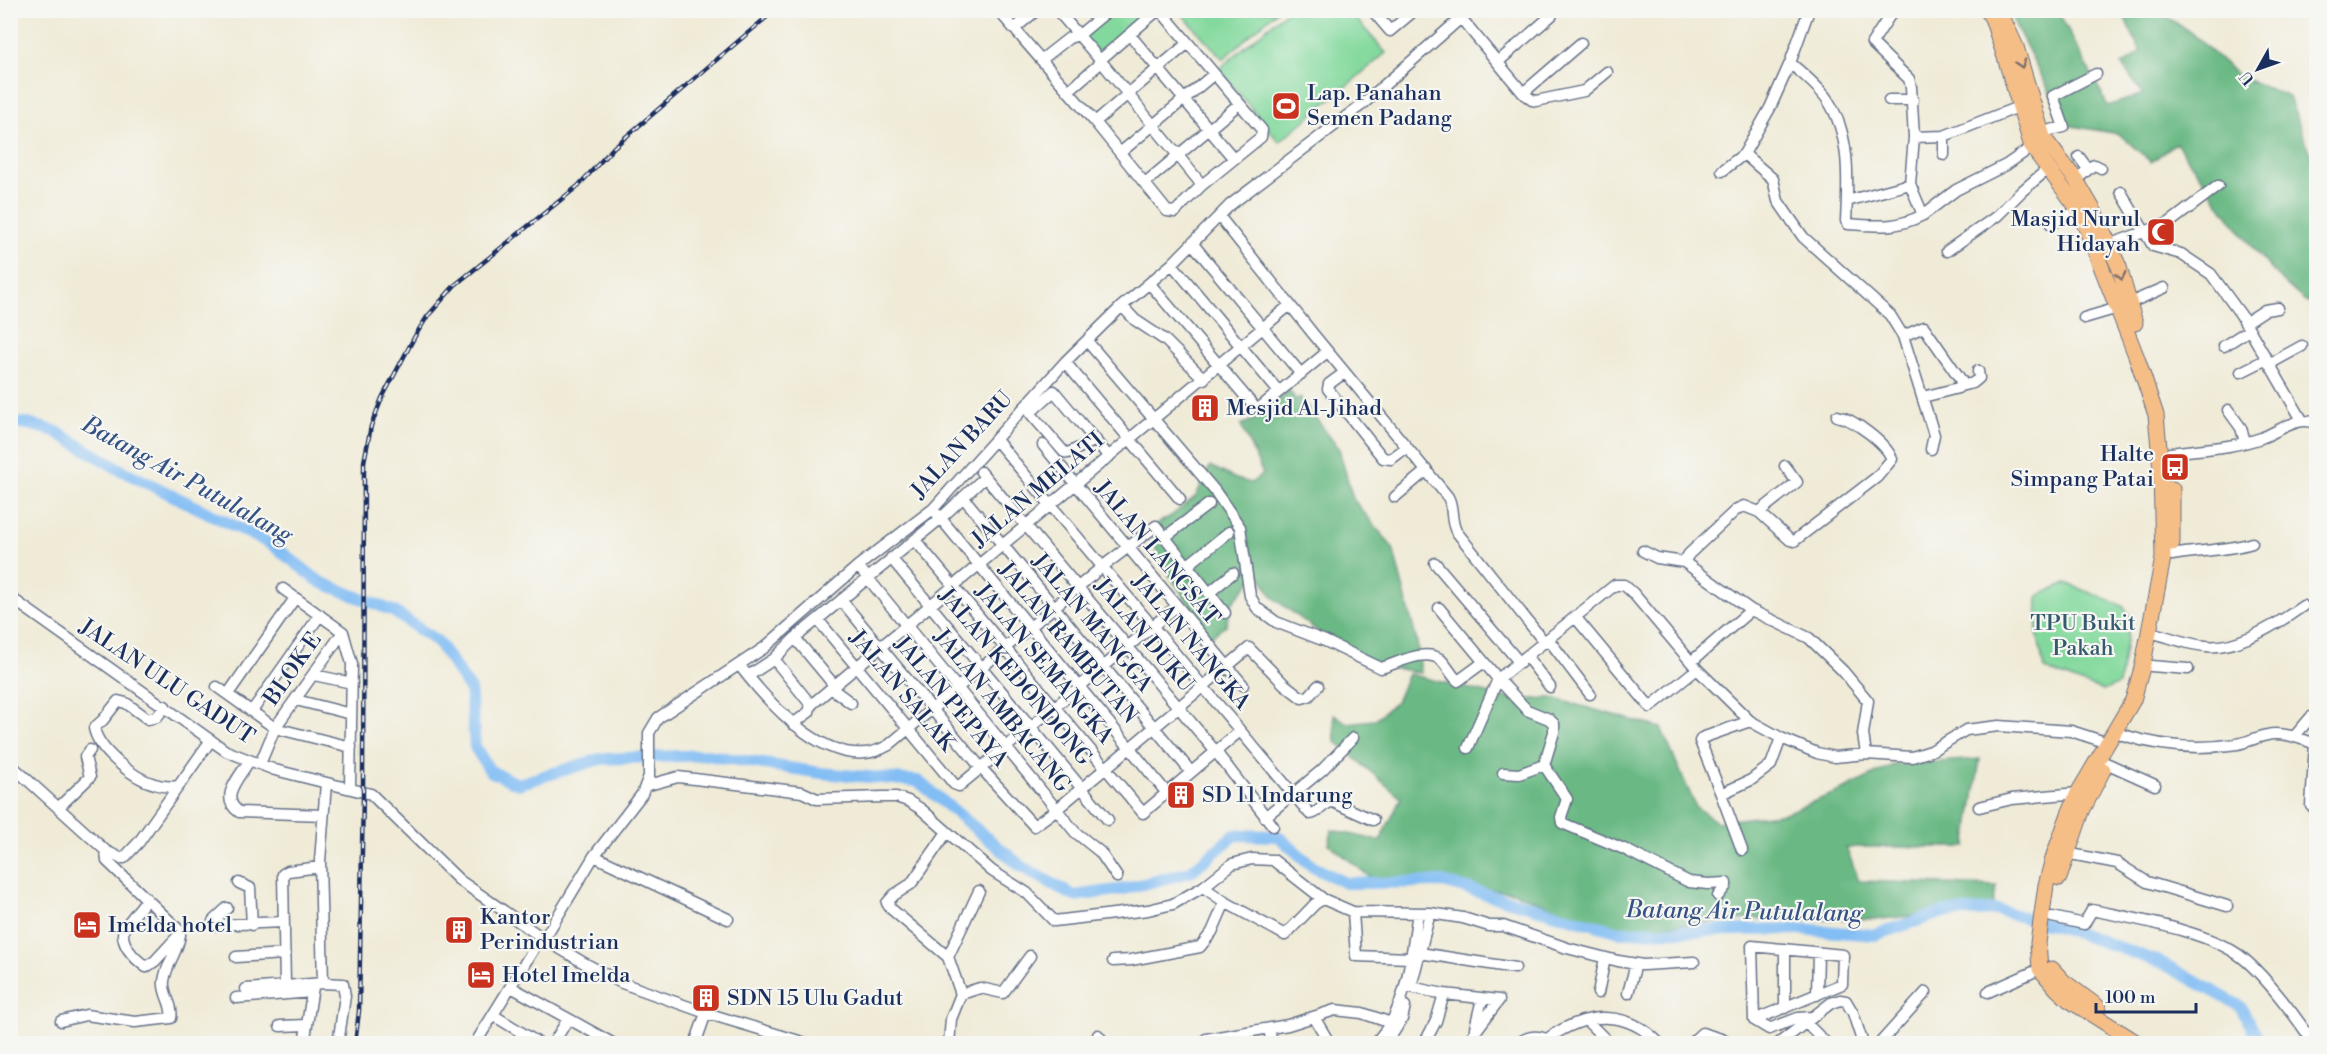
<svg xmlns="http://www.w3.org/2000/svg" width="2327" height="1054" font-family="'Libre Bodoni',serif">
<style>
.green{fill:#83d99d;stroke:#4f847e;stroke-width:1.5}
.forest{fill:#6ab984;stroke:#427471;stroke-width:1.5}
.lines{fill:none;stroke-linecap:round;stroke-linejoin:round}
.river{stroke:#82bdf4;stroke-width:12}
.minor-casing{stroke:#667188;stroke-width:13}
.highway-casing{stroke:#667188;stroke-width:17}
.minor{stroke:#fff;stroke-width:10}
.highway{stroke:#f6be87;stroke-width:15}
.rail-casing{stroke:#1b2f5e;stroke-width:4.5}
.rail{stroke:#f6f6f2;stroke-width:2;stroke-dasharray:7;stroke-linecap:butt}
.oneway{stroke:#7e6f70}
.labels{text-anchor:middle;dominant-baseline:central;stroke-width:4.5;stroke-linejoin:round;paint-order:stroke}
.poi-label{font-size:22px;fill:#1b2f5e;stroke:#f6f6f2;text-anchor:start}
.street-label{font-size:22px;fill:#1b2f5e;stroke:#f6f6f2}
.park-label{font-size:22px;fill:#355a6e;stroke:#f6f6f2}
.water-label{font-size:24px;font-style:italic;fill:#355284;stroke:#f6f6f2}
</style>
<rect width="100%" height="100%" fill="#f6f6f2"/>
<filter id="ink" filterUnits="userSpaceOnUse"><feTurbulence type="fractalNoise" baseFrequency=".0167" numOctaves="2"/><feDisplacementMap in="SourceGraphic" scale="12" xChannelSelector="R" yChannelSelector="G"/><feConvolveMatrix kernelMatrix="1 2 1 2 8 2 1 2 1" color-interpolation-filters="sRGB"/></filter>
<filter id="wash" filterUnits="userSpaceOnUse"><feTurbulence type="fractalNoise" baseFrequency=".008" numOctaves="4" result="noise"/><feDisplacementMap in="SourceGraphic" scale="24" xChannelSelector="R" yChannelSelector="G"/><feGaussianBlur stdDeviation="1.35" result="paint"/><feColorMatrix in="noise" values="0 0 0 0 0 0 0 0 0 0 0 0 0 0 0 0 0 1.4 0 .05"/><feComposite in="paint" operator="in"/></filter>
<g filter="url(#wash)">
<rect width="100%" height="100%" fill="#f0ebd7"/>
<path class="green" d="M1288 10 1349 11 1386 53 1279 142 1219 69Z
M1112 11H1153L1099 55 1082 35Z
M1179 11H1277L1223 59Z
M2066 583 2123 606 2130 617 2119 684 2103 691 2044 669 2037 631 2038 596Z"/>
<path class="forest" d="M2008 11H2058L2108 106 2143 94 2122 65 2141 52 2121 11H2158L2190 32 2239 76 2289 97 2316 170V296L2308 303C2259 267 2213 193 2176 143L2151 162 2119 134 2067 125Z
M1289 390 1296 400 1300 397 1339 449 1353 499 1393 548 1417 642 1421 673 1358 661 1280 603 1272 596 1258 572 1231 605 1226 625 1211 637 1158 558 1151 527 1171 516 1196 496 1210 466 1236 479 1251 483 1263 474 1241 425 1260 417Z
M1408 674 1516 700 1552 698 1661 728 1696 807 1717 822 1785 813 1845 789 1893 765 1980 759 1966 847H1846L1859 881 1997 886 1992 908 1882 919H1750L1611 930 1513 892 1370 877 1329 844 1332 830 1380 841 1401 798 1335 741 1334 714 1347 723 1374 720 1396 702Z"/>
<g class="lines">
<path class="river" d="M10 424 24 423 55 431 117 468 271 544 320 582 393 611 438 642 470 689 475 747 490 771 518 784 600 759 707 755 821 773 918 781 1021 866 1074 896 1124 889 1190 872 1235 835 1278 836 1313 867 1346 883 1443 882 1620 932 1798 929 1875 935 1943 912 1997 910 2070 930 2162 963 2240 1006 2261 1044"/>
</g>
</g>
<g filter="url(#ink)">
<g class="lines">
<g class="minor-casing">
<path id="minor" d="M998 10 1095 122 1167 211 1175 212 1202 185 1261 137 1262 130 1160 10
M1057 10 1100 60 1097 66 1068 91
M1158 10 1100 60 1202 185
M1372 10 1390 31 1415 10
M1884 10 1890 15 1872 43 1909 79 1911 87 1914 137 1910 184 1923 215 1956 190 2006 165 2032 147
M1461 18 1523 93 1581 43
M1014 29 1037 10
M1130 35 1234 159
M1041 60 1069 38 1079 35 1109 10
M1499 61 1552 15
M1790 63C1803 74 1817 85 1827 99 1851 135 1848 180 1846 221L1848 224C1879 226 1895 229 1923 215
M1523 93 1532 100 1536 101 1584 91 1607 72
M1889 100H1913
M1095 122 1188 43
M2042 132 2064 127 2053 96 2096 74
M1944 136V155
M1914 137 1944 136 2021 106
M1120 153 1214 74
M1744 154 1773 179 1778 201 1803 237 1890 315 1903 336 1931 425 1934 435 1931 449
M2079 157 2088 169
M1722 171 1744 154 1770 108 1790 63 1809 10
M2076 180 2092 166 2095 165 2101 168
M1145 183 1239 104
M2121 192 2153 246 2181 254 2211 274 2241 315 2302 420
M1847 201 1910 184
M1219 216 1314 335 1448 497C1454 508 1450 520 1456 531L1545 643
M2051 224 2079 210
M1192 243 1301 374
M2108 245 2169 223 2218 186
M1947 251 1997 216 2022 191 2049 168
M1172 264 1279 392
M1150 284 1257 410 1327 352
M1122 306 1135 320 1165 340 1204 379
M2084 318 2118 308 2164 288
M2245 323 2265 310 2278 308
M1903 336 1924 327 1961 380 1960 386 1958 388 1923 397
M1087 341 1215 491 1240 527 1250 596 1257 608 1276 622 1325 641 1381 668C1397 664 1423 648 1440 659 1447 665 1451 675 1458 681L1484 662
M2224 346 2249 330
M1065 362 1180 499
M2269 364 2302 346
M2241 372 2267 359
M1344 373 1329 384 1328 389 1383 458 1391 459 1407 447
M1960 386 1973 383 1979 378 1978 371
M2228 410 2241 428 2245 442
M996 440 1310 814C1319 814 1323 802 1333 802L1373 820
M1096 440 1068 453 1064 452 1031 414 1032 411 1054 391C1072 413 1091 435 1109 457
M1043 445 1243 685
M2170 453C2200 449 2233 448 2261 438 2278 432 2300 414 2316 424
M981 472 1216 752 1273 826
M963 497 1191 772
M1395 497 1427 470
M933 509 1166 792
M1759 512 1790 540 1794 541 1877 477 1892 459C1886 443 1853 419 1837 416
M1165 537 1209 504
M915 540 1143 813 1240 731
M1643 551 1657 558 1684 562 1751 610 1809 638 1843 671 1868 701 1863 734 1866 754
M2172 555C2199 550 2226 551 2252 543
M891 558 1108 820
M1684 562 1689 554 1737 509 1744 506 1759 512 1797 482 1785 466
M1435 563 1520 663
M1188 565 1229 532
M858 566 1075 832 1100 852 1117 877
M283 589 343 632 352 664 350 788
M1209 593 1233 573
M10 597 226 751 275 770 371 794 459 880 544 939 584 963 622 983 706 1013 809 1044
M841 600 982 769 1034 826 1057 809 1249 648 1284 684 1302 698 1309 696 1318 686
M1439 608 1498 679 1615 585H1624L1633 593 1697 669 1750 721 1781 738 1817 753 1835 757 1866 754 1912 757 1931 751 1966 730 1999 726 2071 731 2108 743
M1576 618 1650 707 1697 669
M818 620 954 784 959 786 1177 606
M2157 634C2172 638 2190 645 2206 646 2237 650 2279 623 2303 606
M795 638 834 685
M1549 640 1590 694
M1527 657 1550 687
M774 659 811 705
M1691 662 1751 610
M740 666C770 705 834 778 889 745L1102 567 1156 526 1225 613
M2151 666 2188 669
M314 675 352 683
M748 676 774 659 795 638 940 519 985 477
M217 687 275 728 351 747
M831 688 851 703
M228 694 295 598
M296 700 351 714
M165 706 157 717 148 719 126 703 118 701 103 720 94 728C98 750 134 779 155 784 163 787 171 787 179 786
M252 711 320 615
M1750 721 1702 738 1700 741 1721 794 1751 780 1771 765 1781 738
M793 724 809 712 811 705 1290 305
M2123 735C2161 747 2198 750 2237 744 2250 742 2263 733 2277 734 2291 734 2303 740 2316 744
M2294 737 2311 717
M1468 748 1498 679 1527 710 1549 719 1554 724V732L1544 765 1567 799 1561 817 1562 823 1624 849 1689 882 1708 884 1726 883V886L1718 896
M249 761C240 777 218 797 239 812L323 815
M2106 763 2155 785
M10 764 106 851 120 858H124L139 842 211 740
M260 764 275 728 343 632
M1503 773 1519 774 1544 765
M645 786 678 777 802 792 817 799 883 797H896L908 801 921 809 992 871 1027 893 1054 921 1148 910 1173 904 1203 887 1232 864 1252 859 1273 860 1323 899 1353 912 1430 913 1463 918 1489 926H1503L1567 948 1618 961 1643 965 1694 962
M1721 794 1742 850
M2311 806 2315 744
M59 807 90 777 85 757 90 750
M1979 807 2012 799 2078 793
M1265 817 1322 770 1353 738
M947 832 911 884 894 895 887 903 890 908 948 957 961 994
M106 851 107 861 179 930 180 934 155 961 146 967C134 958 119 944 124 928L147 899
M2066 853 2117 863 2147 882 2227 906
M594 856 728 919
M239 883 250 888 252 925
M1203 887 1225 902 1285 935 1315 904 1323 899
M227 908 213 921V925L284 922
M1353 912 1356 956 1410 958
M2052 917 2084 924 2092 910C2134 919 2211 931 2244 959 2266 977 2298 1019 2314 1044
M544 939 594 856 642 794 649 776V733L658 718 764 648 858 566 933 509 1065 362 1122 306 1172 264 1230 205 1364 103 1470 10
M1752 946 1843 955 1842 984 1754 1020Z
M1785 949V1008
M1420 953 1515 968
M236 957 285 954
M948 957 979 891
M1113 961 1131 960 1200 947 1212 932 1225 902
M1413 979 1430 913
M323 983 320 861 326 783
M285 986 283 874 288 871 320 867
M511 987 614 1044
M1410 987 1444 994 1499 1000 1466 1044
M246 989 323 983 343 984 345 996 338 1044
M1988 992 2040 969
M1598 993 1605 958
M1628 993 1636 964
M1817 995 1818 953
M236 998 312 992
M493 1015 540 1044
M1314 1017 1330 1044
M1754 1020 1769 1029 1798 1018 1812 1017
M61 1021 86 1015 135 1022 171 1018C174 1005 162 994 164 981 166 964 178 952 180 935
M1587 1021 1610 1044
M1805 1022 1827 1044
M280 1026 307 1025
M1475 1028 1482 999
M1269 1029 1272 1044
M1098 1035 1105 1044
M1206 1039 1288 1025 1335 1010 1362 1013 1391 1023C1409 989 1412 949 1418 913
M1547 1039C1586 1012 1626 1008 1660 1044
M304 1044 313 987
M475 1044 541 937
M553 1044 568 1019
M695 1044 706 1013
M949 1044 951 1019 961 994 980 988 1003 993 1030 956
M1375 1044 1391 1023
M1386 1044 1402 1019 1405 1006
M1424 1044 1436 1021 1444 994
M1518 1044C1528 1035 1541 1034 1552 1043
M1690 1044 1702 1033 1737 1044
M1778 1044 1831 1003 1840 1000 1846 1001 1853 1013 1863 1044
M1879 1044 1926 992"/>
</g>
<g class="highway-casing">
<path id="highway" d="M1987 10 1992 18 2005 57 2032 147 2079 210 2137 358 2156 415 2161 470 2163 558 2143 664 2133 700 2078 793 2069 814 2054 855 2046 885 2038 943 2040 969 2057 989 2069 1000 2139 1044
M1999 10 2016 47 2043 137 2076 180 2094 211 2119 267 2135 323
M2172 489V543
M2059 878 2082 811 2103 770
M2052 969 2063 981 2098 1007"/>
</g>
<use href="#minor" class="minor"/>
<use href="#highway" class="highway"/>
<g class="rail-casing">
<path id="rail" d="M355 1044 359 1011 363 794 364 462 371 426 382 398 415 336 427 317 455 285 578 186 614 147 775 10"/>
</g>
<use href="#rail" class="rail"/>
</g>
<defs><path id="oneway-chevron" d="M-2-3.5L2.5 0L-2 3.5" fill="none" stroke-width="1.6" stroke-linecap="round" stroke-linejoin="round" transform="scale(1.5)"/></defs>
<g class="oneway">
<use href="#oneway-chevron" transform="translate(2021 64) rotate(73)"/>
<use href="#oneway-chevron" transform="translate(2121 276) rotate(77)"/>
</g>
</g>
<defs>
<g id="stadium-square" transform="scale(1.5)"><rect x="-9" y="-9" width="18" height="18" rx="4" fill="#c8321e" stroke="#f6f6f2"/><path d="M0-5a6.5 5 0 1 0 0 10a6.5 5 0 1 0 0-10ZM-3.5-1.8h7v3.6h-7Z" fill="#fff"/></g>
<g id="mosque-square" transform="scale(1.5)"><rect x="-9" y="-9" width="18" height="18" rx="4" fill="#c8321e" stroke="#f6f6f2"/><path d="M3.5-4.9A6 6 0 1 0 3.5 4.9A5 5 0 1 1 3.5-4.9Z" fill="#fff"/></g>
<g id="building-square" transform="scale(1.5)"><rect x="-9" y="-9" width="18" height="18" rx="4" fill="#c8321e" stroke="#f6f6f2"/><path d="M-4-6H4V6H1V3H-1V6H-4ZM-2.5-4.3h1.7v1.8h-1.7ZM.8-4.3h1.7v1.8H.8ZM-2.5-1h1.7V.8h-1.7ZM.8-1h1.7V.8H.8Z" fill="#fff"/></g>
<g id="bus-square" transform="scale(1.5)"><rect x="-9" y="-9" width="18" height="18" rx="4" fill="#c8321e" stroke="#f6f6f2"/><path d="M-5-6H5V4H4V6H2V4H-2V6H-4V4H-5ZM-3.5-4V0h7V-4ZM-3.5 1.2v1.5H-2V1.2ZM2 1.2v1.5H3.5V1.2Z" fill="#fff"/></g>
<g id="hotel-square" transform="scale(1.5)"><rect x="-9" y="-9" width="18" height="18" rx="4" fill="#c8321e" stroke="#f6f6f2"/><path d="M-6-4.5h1.5V1H6V5H4.5V3h-9V5H-6ZM-4 0a1.8 1.8 0 1 1 3.6 0ZM.5 0V-2.5h3Q6-2.5 6 0Z" fill="#fff"/></g>
</defs>
<g fill-rule="evenodd">
<use href="#stadium-square" x="1286" y="106"/>
<use href="#mosque-square" x="2161" y="232"/>
<use href="#building-square" x="1205" y="408"/>
<use href="#bus-square" x="2175" y="467"/>
<use href="#building-square" x="1181" y="795"/>
<use href="#hotel-square" x="87" y="925"/>
<use href="#building-square" x="459" y="930"/>
<use href="#hotel-square" x="481" y="975"/>
<use href="#building-square" x="706" y="998"/>
</g>
<g class="labels">
<g class="poi-label">
<text x="1307" y="93">Lap. Panahan<tspan x="1307" dy="25">Semen Padang</tspan></text>
<text x="2140" y="219" text-anchor="end">Masjid Nurul<tspan x="2140" dy="25">Hidayah</tspan></text>
<text x="1226" y="408">Mesjid Al-Jihad</text>
<text x="2154" y="454" text-anchor="end">Halte<tspan x="2154" dy="25">Simpang Patai</tspan></text>
<text x="1202" y="795">SD 11 Indarung</text>
<text x="480" y="917">Kantor<tspan x="480" dy="25">Perindustrian</tspan></text>
<text x="108" y="925">Imelda hotel</text>
<text x="502" y="975">Hotel Imelda</text>
<text x="727" y="998">SDN 15 Ulu Gadut</text>
</g>
<g class="street-label">
<text transform="translate(962 445) rotate(-47)">JALAN BARU</text>
<text transform="translate(1038 490) rotate(-40)">JALAN MELATI</text>
<text transform="translate(1157 553) rotate(50)">JALAN LANGSAT</text>
<text transform="translate(1092 623) rotate(50)">JALAN MANGGA</text>
<text transform="translate(1144 635) rotate(50)">JALAN DUKU</text>
<text transform="translate(1191 642) rotate(50)">JALAN NANGKA</text>
<text transform="translate(1068 643) rotate(50)">JALAN RAMBUTAN</text>
<text transform="translate(1044 664) rotate(50)">JALAN SEMANGKA</text>
<text transform="translate(293 669) rotate(-55)">BLOK E</text>
<text transform="translate(1015 677) rotate(50)">JALAN KEDONDONG</text>
<text transform="translate(167 682) rotate(34)">JALAN ULU GADUT</text>
<text transform="translate(902 691) rotate(50)">JALAN SALAK</text>
<text transform="translate(951 702) rotate(50)">JALAN PEPAYA</text>
<text transform="translate(1002 711) rotate(51)">JALAN AMBACANG</text>
</g>
<g class="park-label">
<text x="2083" y="623">TPU Bukit<tspan x="2083" dy="25">Pakah</tspan></text>
</g>
<g class="water-label">
<text transform="translate(187 480) rotate(29)">Batang Air Putulalang</text>
<text transform="translate(1744 912) rotate(1)">Batang Air Putulalang</text>
</g>
</g>
<rect width="2327" height="1054" fill="none" stroke="#f6f6f2" stroke-width="36"/>
<g transform="translate(2258 69) rotate(230)" stroke="#f6f6f2" stroke-width="4.5" paint-order="stroke">
<path d="M0-4.5L10 22L0 15L-10 22Z" fill="#1b2f5e"/>
<text y="-9" font-size="16" font-weight="bold" text-anchor="middle" fill="#1b2f5e">U</text>
</g>
<path d="M2096 1003v9h100v-9" fill="none" stroke="#1b2f5e" stroke-width="3"/>
<text x="2105" y="1003" font-size="18" fill="#1b2f5e" stroke="#f6f6f2" stroke-width="4.5" paint-order="stroke">100 m</text>
</svg>
